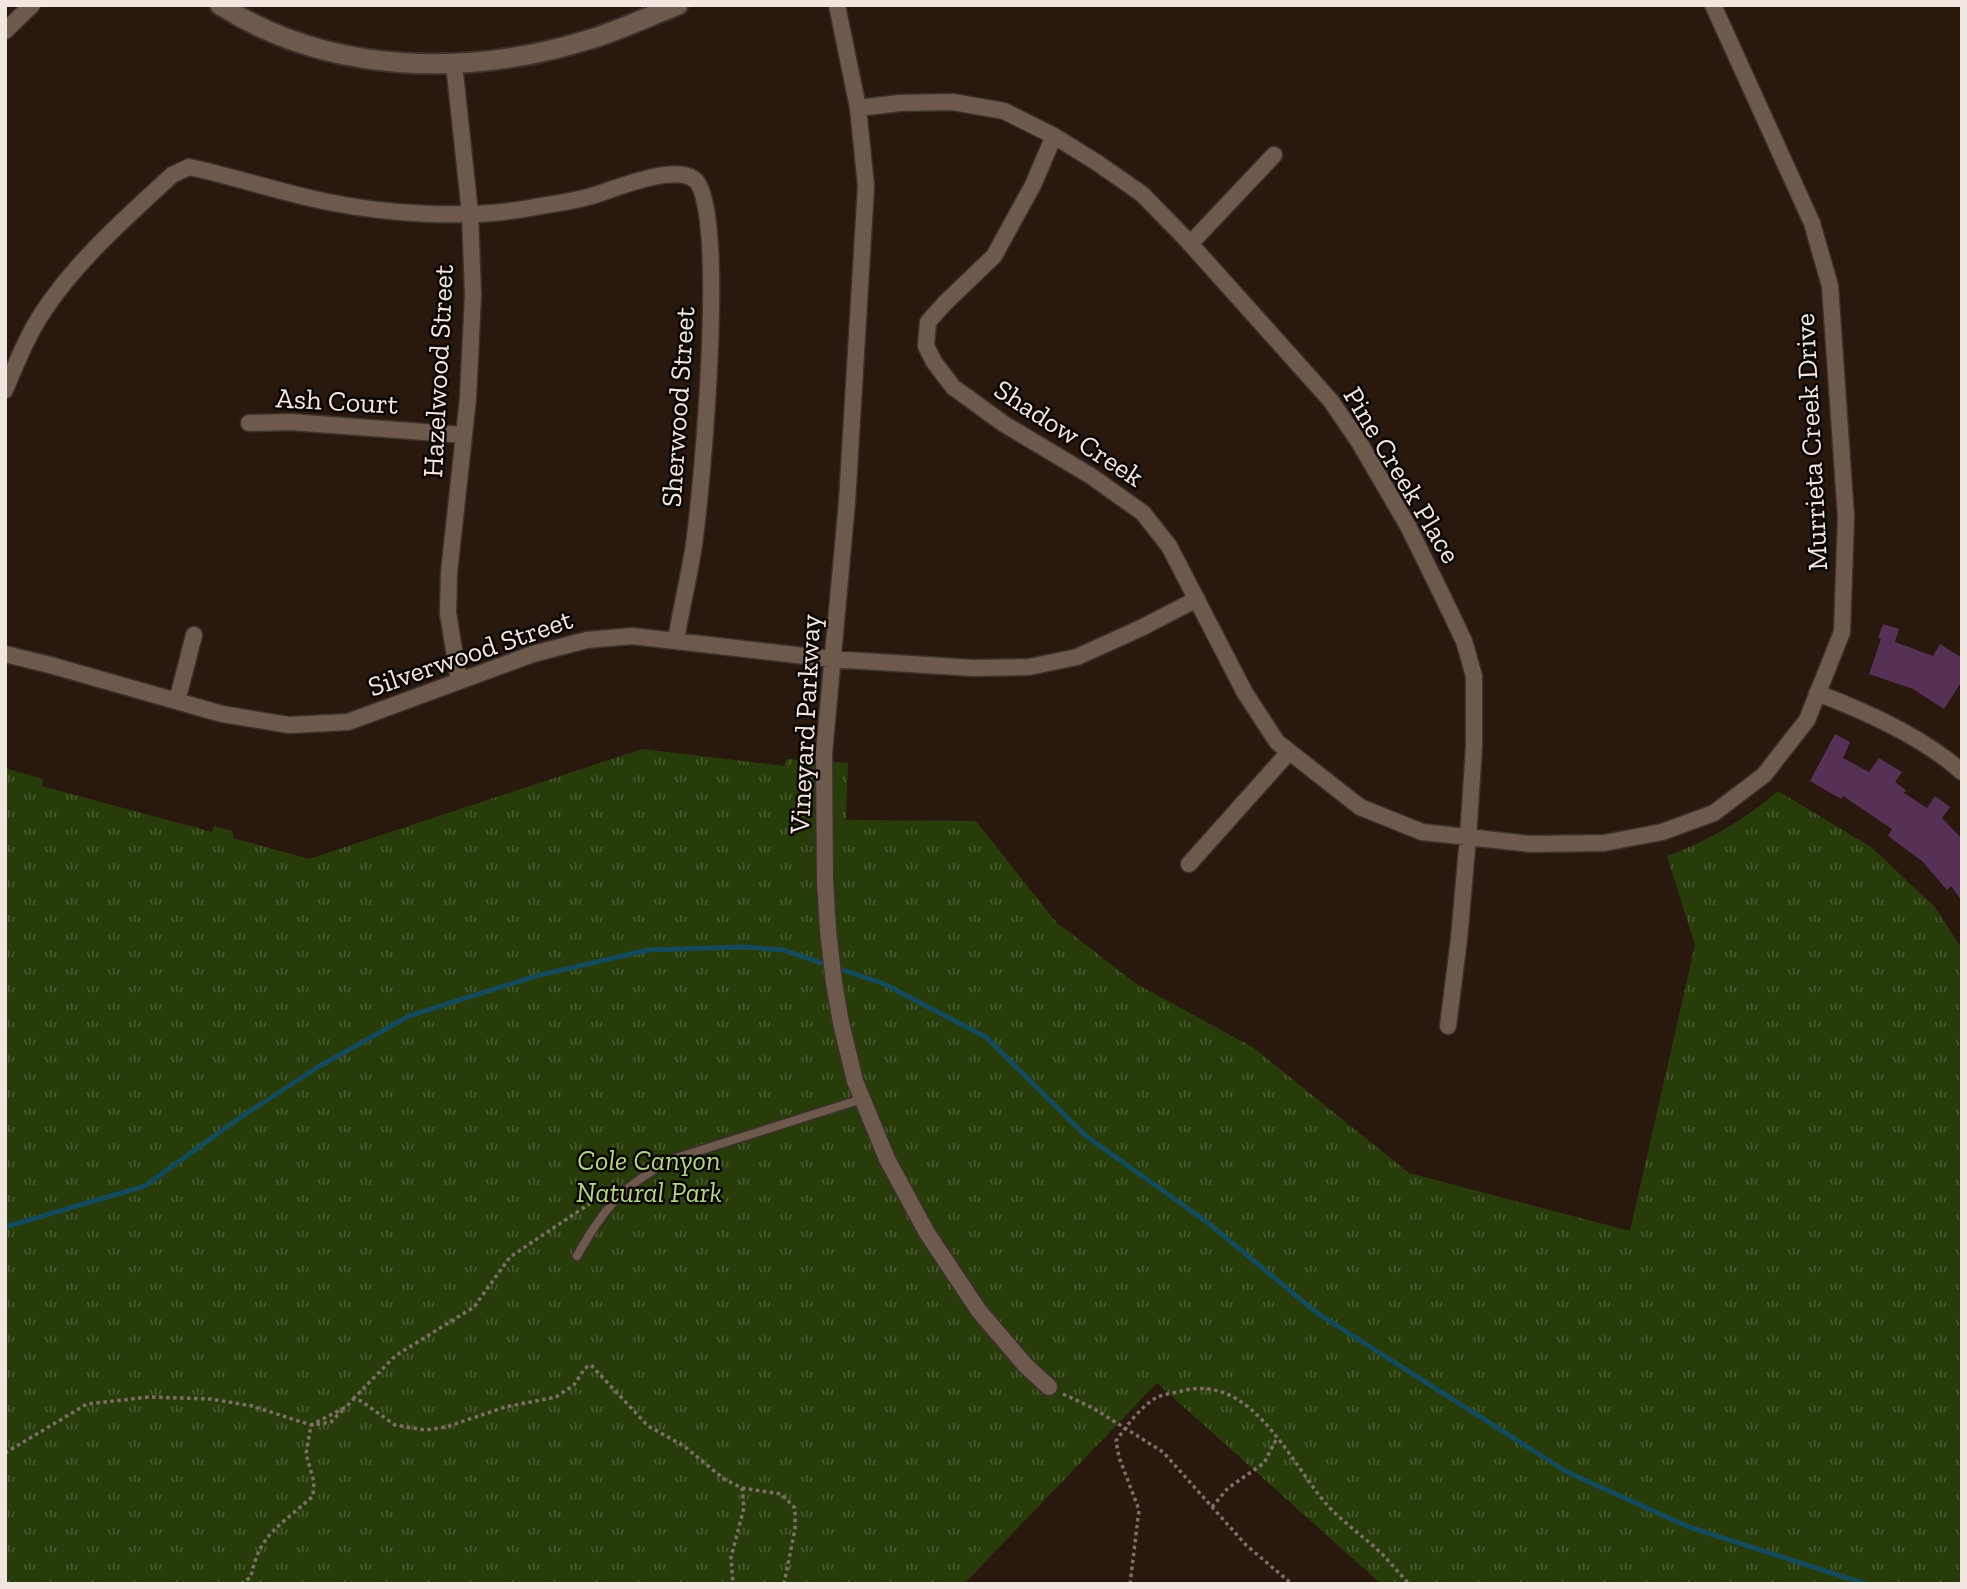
<svg xmlns="http://www.w3.org/2000/svg" width="1967" height="1589" font-family="'Zilla Slab',serif">
<style>
.park{fill:url(#park-tufts)}
.lines{fill:none;stroke-linecap:round;stroke-linejoin:round}
.stream{stroke:#144b5b;stroke-width:5}
.building{fill:#553156}
.service-casing{stroke:#3d312d;stroke-width:11}
.minor-casing{stroke:#3d312d;stroke-width:19}
.secondary-casing{stroke:#3d312d;stroke-width:23}
.path{stroke:#7d6f66;stroke-width:3.5;stroke-dasharray:3.5 3.5;stroke-linecap:butt}
.service{stroke:#6d5a4d;stroke-width:8}
.minor{stroke:#6d5a4d;stroke-width:16}
.secondary{stroke:#6d5a4d;stroke-width:19}
.labels{text-anchor:middle;dominant-baseline:central;stroke-width:5;stroke-linejoin:round;paint-order:stroke}
.street-label{font-size:28px;fill:#f2e7e0;stroke:#0c0603}
.park-label{font-size:28px;font-style:italic;fill:#b1d589;stroke:#0c0603}
</style>
<defs>
<pattern id="park-tufts" width="24" height="20" patternUnits="userSpaceOnUse" patternTransform="scale(1.75)"><rect width="24" height="20" fill="#283c0a"/><path d="M3 7l-1-3M5 7V3M7 7l1-3M15 17l-1-3M17 17v-4M19 17l1-3" fill="none" stroke="#48582d"/></pattern>
</defs>
<rect width="100%" height="100%" fill="#28180d"/>
<path class="park" d="M642 749 785 766 787 759 848 763 846 820 976 821 1055 921 1135 983 1254 1048 1409 1173 1630 1231 1695 945 1667 856C1710 840 1744 820 1778 791L1871 847 1934 906 1962 949V1584H1381L1157 1383 964 1584H5V768L43 779 42 786 212 832 214 826 233 831V838L309 859Z"/>
<g class="lines">
<path class="stream" d="M5 1227 145 1186 235 1121 318 1067 409 1016 536 976 648 950 743 947 783 950 882 983 986 1037 1086 1136 1207 1222 1317 1313 1567 1472 1689 1527 1866 1584"/>
</g>
<path class="building" d="M1883 624 1899 629 1895 642 1933 656 1940 644 1962 658V681L1944 709 1913 689 1869 674 1881 639 1878 638Z
M1835 734 1850 742 1843 758 1869 772 1879 758 1902 772 1895 782 1906 790 1904 793 1927 808 1935 796 1950 807 1942 818 1962 839V901L1951 886 1947 890 1923 862 1888 836 1892 829 1843 796 1841 799 1810 781Z"/>
<g class="lines">
<g class="service-casing">
<path id="service" d="M577 1256C604 1207 625 1183 676 1158L862 1099"/>
</g>
<g class="minor-casing">
<path id="minor" d="M837 5 858 108 866 186 847 502 824 753 825 880 828 930 834 983 841 1023 855 1081 887 1159 927 1233 979 1311 1026 1366 1049 1387
M5 31 32 5
M454 64 470 213 473 295 468 398 449 573 448 613 459 681
M858 108 900 103 953 102 1004 111 1054 136 1096 162 1142 194 1186 239 1331 401 1359 442 1408 526 1441 593 1464 641 1474 676V747L1468 837 1459 939 1448 1026
M1054 136 1033 185 994 256 945 303 928 322 926 346 934 362 953 387 1004 424 1091 476 1143 513 1169 546 1245 693 1277 742 1360 807 1422 832 1530 844 1604 843 1662 832 1714 813 1764 775 1807 720 1842 632 1846 517 1830 286 1812 223 1713 5
M1190 244 1274 155
M5 390C16 364 27 336 43 312 77 260 127 217 172 175L189 167C236 177 282 193 328 202 387 214 465 219 524 209 546 205 570 202 592 196 615 189 672 164 694 179 729 203 701 501 693 551 688 581 681 610 676 640
M249 423 291 422 464 435
M5 654 50 665 222 714 289 725 348 722 533 654 587 640 632 636 831 659 973 668 1029 667 1077 657 1141 628 1197 599
M1817 693C1865 711 1923 737 1962 772
M177 701 194 635
M1189 864 1289 752"/>
</g>
<g class="secondary-casing">
<path id="secondary" d="M220 5C331 76 472 77 594 38 622 29 650 16 678 5"/>
</g>
<path class="path" d="M1063 1394 1093 1408 1163 1452 1246 1545 1292 1584
M353 1399 395 1356 474 1307 510 1257 601 1196
M5 1453 87 1404 149 1397 211 1399 252 1406 311 1425 331 1422 343 1410
M742 1488 781 1494 795 1508V1529L784 1584
M1212 1507 1228 1488 1264 1463 1277 1438
M241 1584 251 1577C259 1533 282 1525 313 1496L314 1482 306 1454 311 1425 346 1407 354 1399 361 1401 395 1425 425 1430 446 1427 505 1407 556 1397 574 1385 585 1368 591 1365 648 1426 684 1446 724 1479 742 1488 744 1508 731 1557 733 1584
M1130 1584 1139 1510 1119 1457 1116 1441C1124 1429 1142 1405 1156 1398 1163 1394 1174 1393 1182 1391 1252 1372 1290 1463 1328 1506 1344 1523 1363 1536 1380 1552 1390 1562 1399 1573 1409 1584"/>
<use href="#service" class="service"/>
<use href="#minor" class="minor"/>
<use href="#secondary" class="secondary"/>
</g>
<g class="labels">
<g class="street-label">
<text transform="translate(438 371) rotate(-87)">Hazelwood Street</text>
<text transform="translate(337 401) rotate(3)">Ash Court</text>
<text transform="translate(678 407) rotate(-86)">Sherwood Street</text>
<text transform="translate(1069 433) rotate(33)">Shadow Creek</text>
<text transform="translate(1811 442) rotate(-93)">Murrieta Creek Drive</text>
<text transform="translate(1402 475) rotate(59)">Pine Creek Place</text>
<text transform="translate(470 653) rotate(-19)">Silverwood Street</text>
<text transform="translate(805 724) rotate(-87)">Vineyard Parkway</text>
</g>
<g class="park-label">
<text x="649" y="1160">Cole Canyon<tspan x="649" dy="32">Natural Park</tspan></text>
</g>
</g>
<rect width="1967" height="1589" fill="none" stroke="#f2e7e0" stroke-width="14"/>
</svg>
